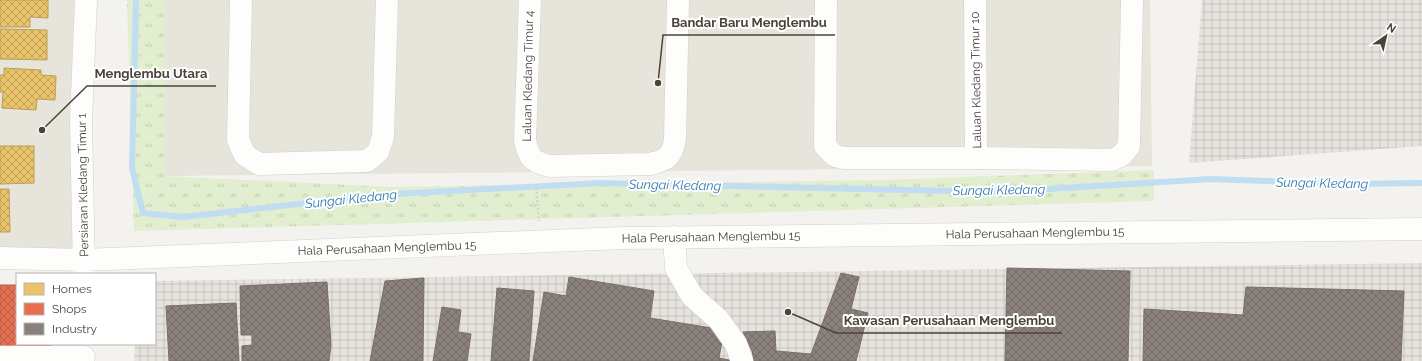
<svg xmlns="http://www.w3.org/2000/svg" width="1422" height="361" font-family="Raleway,sans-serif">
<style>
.residential{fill:#e7e4dc}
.industrial{fill:url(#industrial-grid)}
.grass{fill:url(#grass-tufts)}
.homes{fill:url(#homes-cross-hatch);stroke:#ba9e5b}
.shops{fill:url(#shops-cross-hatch);stroke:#b8624a}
.industry{fill:url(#industry-cross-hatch);stroke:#776f68}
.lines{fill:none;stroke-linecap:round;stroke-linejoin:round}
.stream{stroke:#c0ddf1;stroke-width:6}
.minor-casing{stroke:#d2d0cb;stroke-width:23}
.path{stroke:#d3d2cc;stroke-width:2.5;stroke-dasharray:2 2;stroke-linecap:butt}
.minor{stroke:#fdfdfc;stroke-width:22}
.labels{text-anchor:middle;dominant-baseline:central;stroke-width:4;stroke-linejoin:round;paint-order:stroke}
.street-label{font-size:12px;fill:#4b4439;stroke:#fff}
.water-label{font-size:13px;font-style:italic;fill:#2e7ab2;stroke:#fff}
.leader{fill:none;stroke:#4b4439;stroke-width:1.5}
.callout-dot{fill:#4b4439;stroke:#fff;stroke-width:1.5}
.callout-label{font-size:13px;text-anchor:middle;font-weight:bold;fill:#4b4439;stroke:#fff;stroke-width:4;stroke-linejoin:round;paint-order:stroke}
</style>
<defs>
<pattern id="industrial-grid" width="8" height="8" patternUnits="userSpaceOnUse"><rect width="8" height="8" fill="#e6e2de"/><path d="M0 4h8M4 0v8" fill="none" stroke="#c7c3bf"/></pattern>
<pattern id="grass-tufts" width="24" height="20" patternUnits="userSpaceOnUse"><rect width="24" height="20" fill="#e1eecf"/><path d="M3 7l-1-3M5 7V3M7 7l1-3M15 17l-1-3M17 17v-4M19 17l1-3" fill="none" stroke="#c3cdb2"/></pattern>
<pattern id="homes-cross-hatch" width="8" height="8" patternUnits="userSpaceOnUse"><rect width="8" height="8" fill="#e9c46a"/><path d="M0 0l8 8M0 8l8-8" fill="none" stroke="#bfa158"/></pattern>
<pattern id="shops-cross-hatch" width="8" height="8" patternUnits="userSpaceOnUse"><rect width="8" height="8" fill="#e76f51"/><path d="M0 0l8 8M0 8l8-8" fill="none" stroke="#bd5d44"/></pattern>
<pattern id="industry-cross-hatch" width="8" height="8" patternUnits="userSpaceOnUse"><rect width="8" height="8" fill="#8a817c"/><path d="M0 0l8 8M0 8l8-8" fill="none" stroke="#736b67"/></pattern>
</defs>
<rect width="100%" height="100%" fill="#f4f2ee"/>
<path class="residential" d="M0 0H86L81 261 0 260Z
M164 0H1150L1152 166 163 176Z"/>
<path class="industrial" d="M1202 0H1422V146L1189 163Z
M1422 263V361H134L135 344H155V281Z"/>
<path class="grass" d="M127 0H165V176L392 187 887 180 1154 170V201L134 231Z"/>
<path class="homes" d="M0 0H48V18L30 17V27H0Z
M0 29 47 30V60L0 59Z
M4 68 41 70V75L56 76 55 100 37 99 36 110 2 108 3 92H0V75H4Z
M0 146H34V183L0 184Z
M0 189H9L10 232H0Z"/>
<path class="shops" d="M0 285H17V344H51V350L0 349Z"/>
<path class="industry" d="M1007 268 1130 271 1128 361H1005Z
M841 273 859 277 851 309 868 313 856 361H754L752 351 743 332 775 331 776 351 811 354Z
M569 277 654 291 650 318 724 330 719 358 734 361H533L544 292 566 296Z
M424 278 423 361H370L385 281Z
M327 282 331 345 329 361H242V346L252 345V335H241L240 286Z
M1246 287 1404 291 1401 361H1143L1144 309 1243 315Z
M497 288 534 291 529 361H491Z
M236 303 239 361H169L166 306Z
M442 307 461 310 458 332 471 334 467 361H433Z"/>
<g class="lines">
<path class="stream" d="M136 0 132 168 143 213 183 217 377 195 600 183 998 192 1211 179 1348 184 1422 183"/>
<g class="minor-casing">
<path id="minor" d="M241 0 238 140 245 155 259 164 367 161 378 152 383 137 387 0
M530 0 525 140C529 158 531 161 549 166L650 164C667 160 672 157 675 139L678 0
M826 0 825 146 835 156 844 158H976
M975 0 976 158 1112 160 1122 155 1129 146 1132 0
M674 237 676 268 692 296 719 320 736 344 742 361
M0 258 84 260 623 238 1422 229
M84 274 81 120 86 0
M0 357H84"/>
</g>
<path class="path" d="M536 184 539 221"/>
<use href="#minor" class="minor"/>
</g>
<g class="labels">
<g class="street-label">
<text transform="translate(528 76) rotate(-89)">Laluan Kledang Timur 4</text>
<text transform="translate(976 80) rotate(-91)">Laluan Kledang Timur 10</text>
<text transform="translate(83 185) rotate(-91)">Persiaran Kledang Timur 1</text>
<text transform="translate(1035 233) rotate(-1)">Hala Perusahaan Menglembu 15</text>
<text transform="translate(711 237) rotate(-1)">Hala Perusahaan Menglembu 15</text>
<text transform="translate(387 248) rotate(-2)">Hala Perusahaan Menglembu 15</text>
</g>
<g class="water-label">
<text transform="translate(1322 183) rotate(1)">Sungai Kledang</text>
<text transform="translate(675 185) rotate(1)">Sungai Kledang</text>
<text transform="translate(999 190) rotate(-1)">Sungai Kledang</text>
<text transform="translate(351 199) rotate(-6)">Sungai Kledang</text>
</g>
</g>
<path class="leader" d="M658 83L663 35H835M42 130L87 86H216M788 312L836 333H1062"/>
<g class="callout-dot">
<circle cx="658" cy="83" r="4"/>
<circle cx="42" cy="130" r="4"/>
<circle cx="788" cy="312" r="4"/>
</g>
<g class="callout-label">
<text x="749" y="27">Bandar Baru Menglembu</text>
<text x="151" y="78">Menglembu Utara</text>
<text x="949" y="325">Kawasan Perusahaan Menglembu</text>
</g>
<rect x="16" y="273" width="140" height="72" fill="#ffffff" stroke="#b7b4b0"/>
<rect x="24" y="283" width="20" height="12" fill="#e9c46a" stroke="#b7b4b0"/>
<text x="52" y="293" font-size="12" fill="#4b4439">Homes</text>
<rect x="24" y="303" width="20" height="12" fill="#e76f51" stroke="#b7b4b0"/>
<text x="52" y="313" font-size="12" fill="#4b4439">Shops</text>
<rect x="24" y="323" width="20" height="12" fill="#8a817c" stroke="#b7b4b0"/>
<text x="52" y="333" font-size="12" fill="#4b4439">Industry</text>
<g transform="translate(1386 36) rotate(34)" stroke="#ffffff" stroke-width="3" paint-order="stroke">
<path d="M0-3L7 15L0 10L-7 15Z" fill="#4b4439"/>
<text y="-6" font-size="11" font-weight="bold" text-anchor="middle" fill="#4b4439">N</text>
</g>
</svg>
